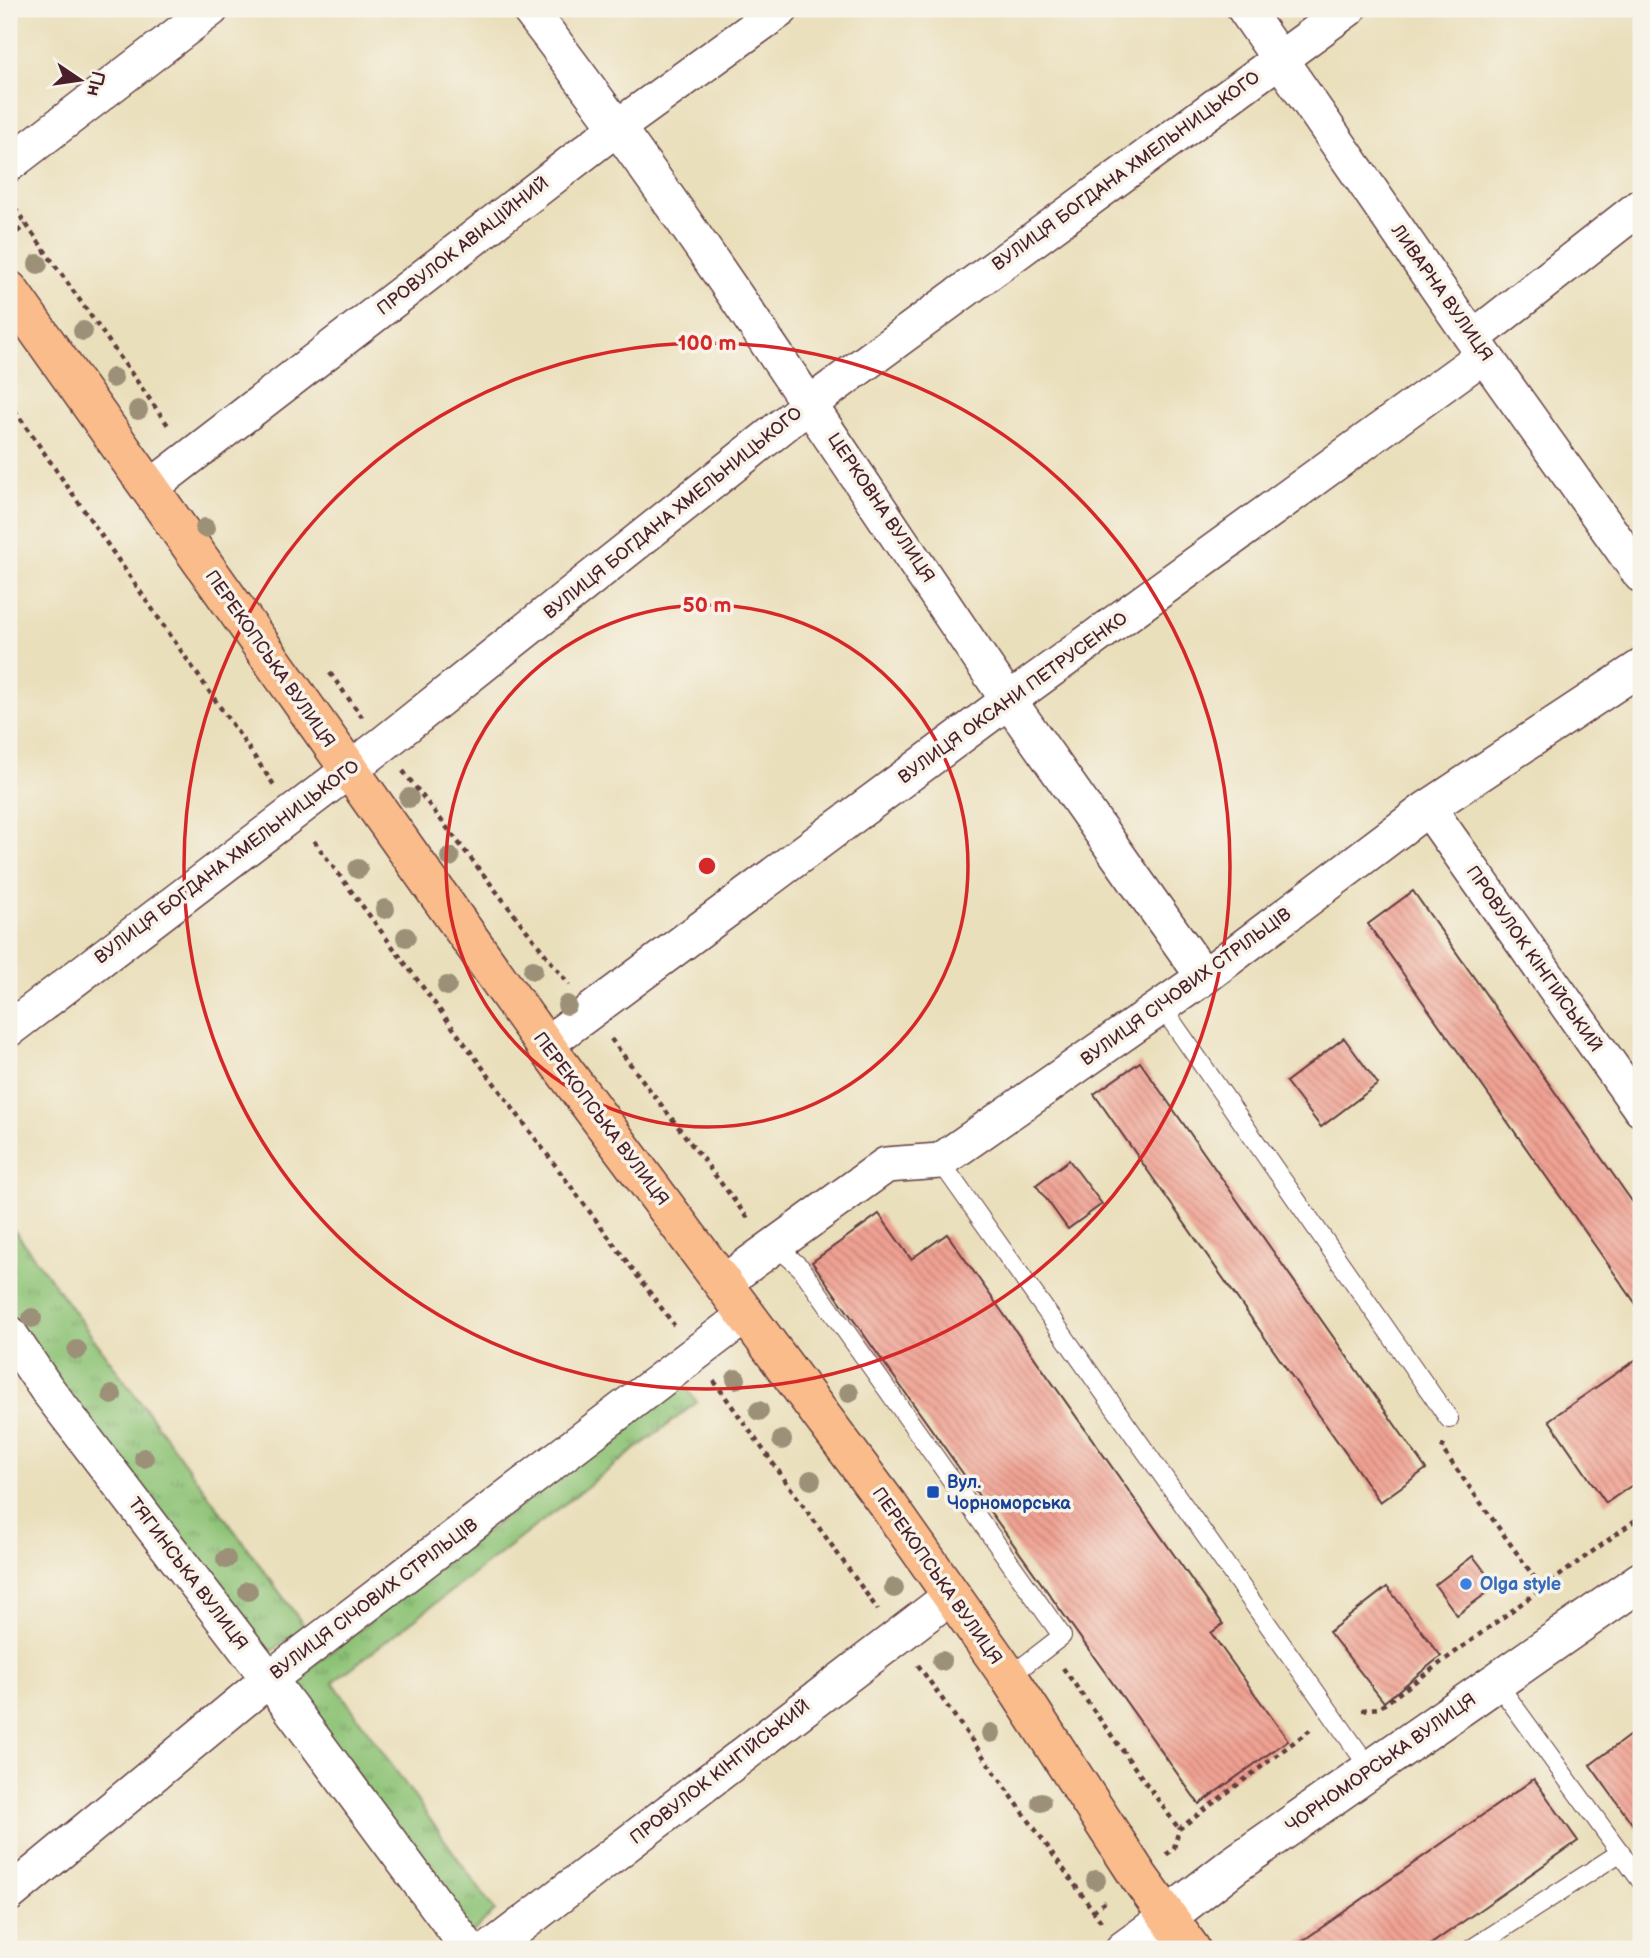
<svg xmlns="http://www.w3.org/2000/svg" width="1650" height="1958" font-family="'Balsamiq Sans',sans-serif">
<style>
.grass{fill:url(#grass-tufts);stroke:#6c7150;stroke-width:2}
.building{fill:url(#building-back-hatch)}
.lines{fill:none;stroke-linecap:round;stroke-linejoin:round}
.service-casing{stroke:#623c41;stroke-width:20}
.minor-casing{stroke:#623c41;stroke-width:38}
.tertiary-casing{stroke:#623c41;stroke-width:41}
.primary-casing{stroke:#623c41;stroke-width:41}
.path{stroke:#623c41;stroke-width:4.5;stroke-dasharray:5 5;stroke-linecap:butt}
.service{stroke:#fff;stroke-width:18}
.minor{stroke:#fff;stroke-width:35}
.tertiary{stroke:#fff;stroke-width:38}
.primary{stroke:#f9bc8a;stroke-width:38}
.tree{fill:#9d9078}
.ring{fill:none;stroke:#d62828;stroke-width:3.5}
.transit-dot{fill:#1a4fb4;stroke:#f7f3e8;stroke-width:2.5}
.shop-dot{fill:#3f7fe0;stroke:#f7f3e8;stroke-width:2.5}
.labels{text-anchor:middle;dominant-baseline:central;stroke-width:7;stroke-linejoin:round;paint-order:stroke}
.street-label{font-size:18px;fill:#4a1f2b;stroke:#f7f3e8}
.transit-label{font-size:18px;font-weight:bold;fill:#164399;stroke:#f7f3e8;text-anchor:start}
.shop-label{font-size:18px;font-weight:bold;fill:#366cbe;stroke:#f7f3e8;text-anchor:start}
.centre{fill:#d62828;stroke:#f7f3e8;stroke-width:3.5}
.ring-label{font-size:21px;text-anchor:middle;font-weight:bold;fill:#d62828;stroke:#f7f3e8;stroke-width:7;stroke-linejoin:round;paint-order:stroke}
</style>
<defs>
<pattern id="grass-tufts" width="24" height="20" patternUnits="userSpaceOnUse" patternTransform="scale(1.75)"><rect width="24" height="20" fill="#8dc376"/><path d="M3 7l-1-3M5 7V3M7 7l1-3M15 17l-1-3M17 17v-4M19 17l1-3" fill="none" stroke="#759e61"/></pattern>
<pattern id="building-back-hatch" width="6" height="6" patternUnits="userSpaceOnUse" patternTransform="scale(1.75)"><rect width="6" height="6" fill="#f0a293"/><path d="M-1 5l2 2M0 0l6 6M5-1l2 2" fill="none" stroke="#c48378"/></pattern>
</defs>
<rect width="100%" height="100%" fill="#f7f3e8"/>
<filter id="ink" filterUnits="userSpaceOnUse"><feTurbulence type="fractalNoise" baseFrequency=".0143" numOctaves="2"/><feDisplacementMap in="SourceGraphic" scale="14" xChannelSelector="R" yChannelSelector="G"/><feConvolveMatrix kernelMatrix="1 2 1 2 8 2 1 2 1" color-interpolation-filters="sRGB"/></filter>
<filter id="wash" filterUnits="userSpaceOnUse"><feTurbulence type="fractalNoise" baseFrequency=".00686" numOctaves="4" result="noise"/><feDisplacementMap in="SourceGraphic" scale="28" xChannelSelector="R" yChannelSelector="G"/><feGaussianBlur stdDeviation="1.57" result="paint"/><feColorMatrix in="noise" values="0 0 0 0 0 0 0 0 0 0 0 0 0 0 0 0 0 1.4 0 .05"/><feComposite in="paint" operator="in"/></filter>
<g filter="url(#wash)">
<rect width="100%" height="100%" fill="#eadfbb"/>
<path class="grass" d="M9 1223 305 1627 269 1653 51 1376 9 1311Z
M681 1381 697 1402 333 1682 495 1911 471 1934 304 1707 299 1686 314 1665Z"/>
<g id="blocks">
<path class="building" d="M1413 891 1641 1214V1311L1368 924Z
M1344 1038 1378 1084 1321 1127 1286 1082Z
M1140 1062 1426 1469 1380 1502 1094 1094Z
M1069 1160 1102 1204 1068 1229 1036 1185Z
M879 1214 911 1259 947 1234 1223 1624 1211 1633 1288 1740 1199 1804 812 1262Z
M1641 1356V1479L1606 1503 1549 1420Z
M1473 1556 1496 1586 1457 1615 1435 1585Z
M1387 1587 1441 1656 1384 1702 1329 1632Z
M1641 1727V1836L1590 1765Z
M1534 1779 1578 1841 1424 1949H1291Z"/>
</g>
</g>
<g filter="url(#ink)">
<use href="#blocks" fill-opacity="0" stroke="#623c41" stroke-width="2"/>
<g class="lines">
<g class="service-casing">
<path id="service" d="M1162 1007 1449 1419
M940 1161 1371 1770
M775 1245 801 1268 1062 1636 1009 1677
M1497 1683 1641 1881
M1471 1949 1621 1852"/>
</g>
<g class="minor-casing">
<path id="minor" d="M529 9C700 232 850 469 1009 701 1073 793 1139 885 1204 977
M1245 9 1484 355 1641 575
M9 164 211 9
M1473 338 1641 206
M150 488 619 126 781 9
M1428 808 1641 1109
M9 1029 382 745 811 403 1348 9
M545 1045 1009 700 1484 355
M723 1283 886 1165 940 1161 1204 977 1428 808 1641 667
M9 1333 46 1388 269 1679 469 1949
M9 1894 269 1679 747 1314
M490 1949 952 1595
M1123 1949 1167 1917"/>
</g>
<g class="tertiary-casing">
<path id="tertiary" d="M1167 1917 1234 1865 1641 1581"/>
</g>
<g class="primary-casing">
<path id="primary" d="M9 290 545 1045 888 1505 1009 1677 1139 1877 1191 1949"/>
</g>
<path class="path" d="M9 200 170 428
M9 238 26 225
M9 402 274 785
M330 673 362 717
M403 771 569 985
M314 841 674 1325
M611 1039 750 1221
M714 1381 878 1610
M1444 1444 1442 1449 1542 1588
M918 1665 1102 1923
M1063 1668 1179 1829
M1362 1710 1379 1708 1641 1516
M1166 1855 1174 1848 1179 1829 1310 1730
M1093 1911 1109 1899"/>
<use href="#service" class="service"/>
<use href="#minor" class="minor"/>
<use href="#tertiary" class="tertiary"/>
<use href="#primary" class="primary"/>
</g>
<g class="tree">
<circle cx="38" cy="264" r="10"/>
<circle cx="83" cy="331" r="10"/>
<circle cx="113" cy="378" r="10"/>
<circle cx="138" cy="410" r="10"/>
<circle cx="205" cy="528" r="10"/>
<circle cx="409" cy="798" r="10"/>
<circle cx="450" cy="857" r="10"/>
<circle cx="358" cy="869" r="10"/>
<circle cx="385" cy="909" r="10"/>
<circle cx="406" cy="937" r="10"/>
<circle cx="533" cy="970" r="10"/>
<circle cx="447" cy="986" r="10"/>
<circle cx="567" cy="1005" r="10"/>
<circle cx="32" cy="1318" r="10"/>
<circle cx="77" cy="1350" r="10"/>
<circle cx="736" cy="1379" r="10"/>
<circle cx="849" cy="1393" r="10"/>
<circle cx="112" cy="1395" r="10"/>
<circle cx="759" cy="1411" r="10"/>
<circle cx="782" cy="1440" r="10"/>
<circle cx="144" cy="1458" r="10"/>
<circle cx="811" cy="1480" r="10"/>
<circle cx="226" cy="1559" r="10"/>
<circle cx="894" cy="1588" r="10"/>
<circle cx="248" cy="1591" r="10"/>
<circle cx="942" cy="1661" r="10"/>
<circle cx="991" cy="1733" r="10"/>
<circle cx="1041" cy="1802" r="10"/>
<circle cx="1096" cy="1880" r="10"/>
</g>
</g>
<g class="ring">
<circle cx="707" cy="866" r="261"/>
<circle cx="707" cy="866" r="523"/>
</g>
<rect class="transit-dot" x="926" y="1485" width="14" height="14" rx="3.5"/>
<circle class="shop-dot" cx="1466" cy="1584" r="7"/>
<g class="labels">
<g class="street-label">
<text transform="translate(1126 171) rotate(-36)">ВУЛИЦЯ БОГДАНА ХМЕЛЬНИЦЬКОГО</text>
<text transform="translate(463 246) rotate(-38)">ПРОВУЛОК АВІАЦІЙНИЙ</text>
<text transform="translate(1442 293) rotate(55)">ЛИВАРНА ВУЛИЦЯ</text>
<text transform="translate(881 508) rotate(56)">ЦЕРКОВНА ВУЛИЦЯ</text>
<text transform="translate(673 513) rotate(-39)">ВУЛИЦЯ БОГДАНА ХМЕЛЬНИЦЬКОГО</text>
<text transform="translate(270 659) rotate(55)">ПЕРЕКОПСЬКА ВУЛИЦЯ</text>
<text transform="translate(1013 698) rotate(-36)">ВУЛИЦЯ ОКСАНИ ПЕТРУСЕНКО</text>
<text transform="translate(227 862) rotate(-37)">ВУЛИЦЯ БОГДАНА ХМЕЛЬНИЦЬКОГО</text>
<text transform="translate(1534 959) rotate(55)">ПРОВУЛОК КІНГІЙСЬКИЙ</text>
<text transform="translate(1186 987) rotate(-36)">ВУЛИЦЯ СІЧОВИХ СТРІЛЬЦІВ</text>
<text transform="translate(601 1119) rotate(53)">ПЕРЕКОПСЬКА ВУЛИЦЯ</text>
<text transform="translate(188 1574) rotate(53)">ТЯГИНСЬКА ВУЛИЦЯ</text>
<text transform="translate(937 1576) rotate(55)">ПЕРЕКОПСЬКА ВУЛИЦЯ</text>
<text transform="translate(374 1599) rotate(-37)">ВУЛИЦЯ СІЧОВИХ СТРІЛЬЦІВ</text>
<text transform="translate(1381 1763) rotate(-35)">ЧОРНОМОРСЬКА ВУЛИЦЯ</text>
<text transform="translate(720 1772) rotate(-38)">ПРОВУЛОК КІНГІЙСЬКИЙ</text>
</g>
<g class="transit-label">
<text x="947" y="1482">Вул.<tspan x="947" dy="21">Чорноморська</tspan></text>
</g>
<g class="shop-label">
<text x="1480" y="1584">Olga style</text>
</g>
</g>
<circle cx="707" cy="866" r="10" class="centre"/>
<g class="ring-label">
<text x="707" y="350">100 m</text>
<text x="707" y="612">50 m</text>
</g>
<rect width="1650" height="1958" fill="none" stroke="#f7f3e8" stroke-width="35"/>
<g transform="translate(80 80) rotate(103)" stroke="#f7f3e8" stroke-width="5" paint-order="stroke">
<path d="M0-5L12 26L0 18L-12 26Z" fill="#4a1f2b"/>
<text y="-10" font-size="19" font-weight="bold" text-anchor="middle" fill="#4a1f2b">Пн</text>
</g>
</svg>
